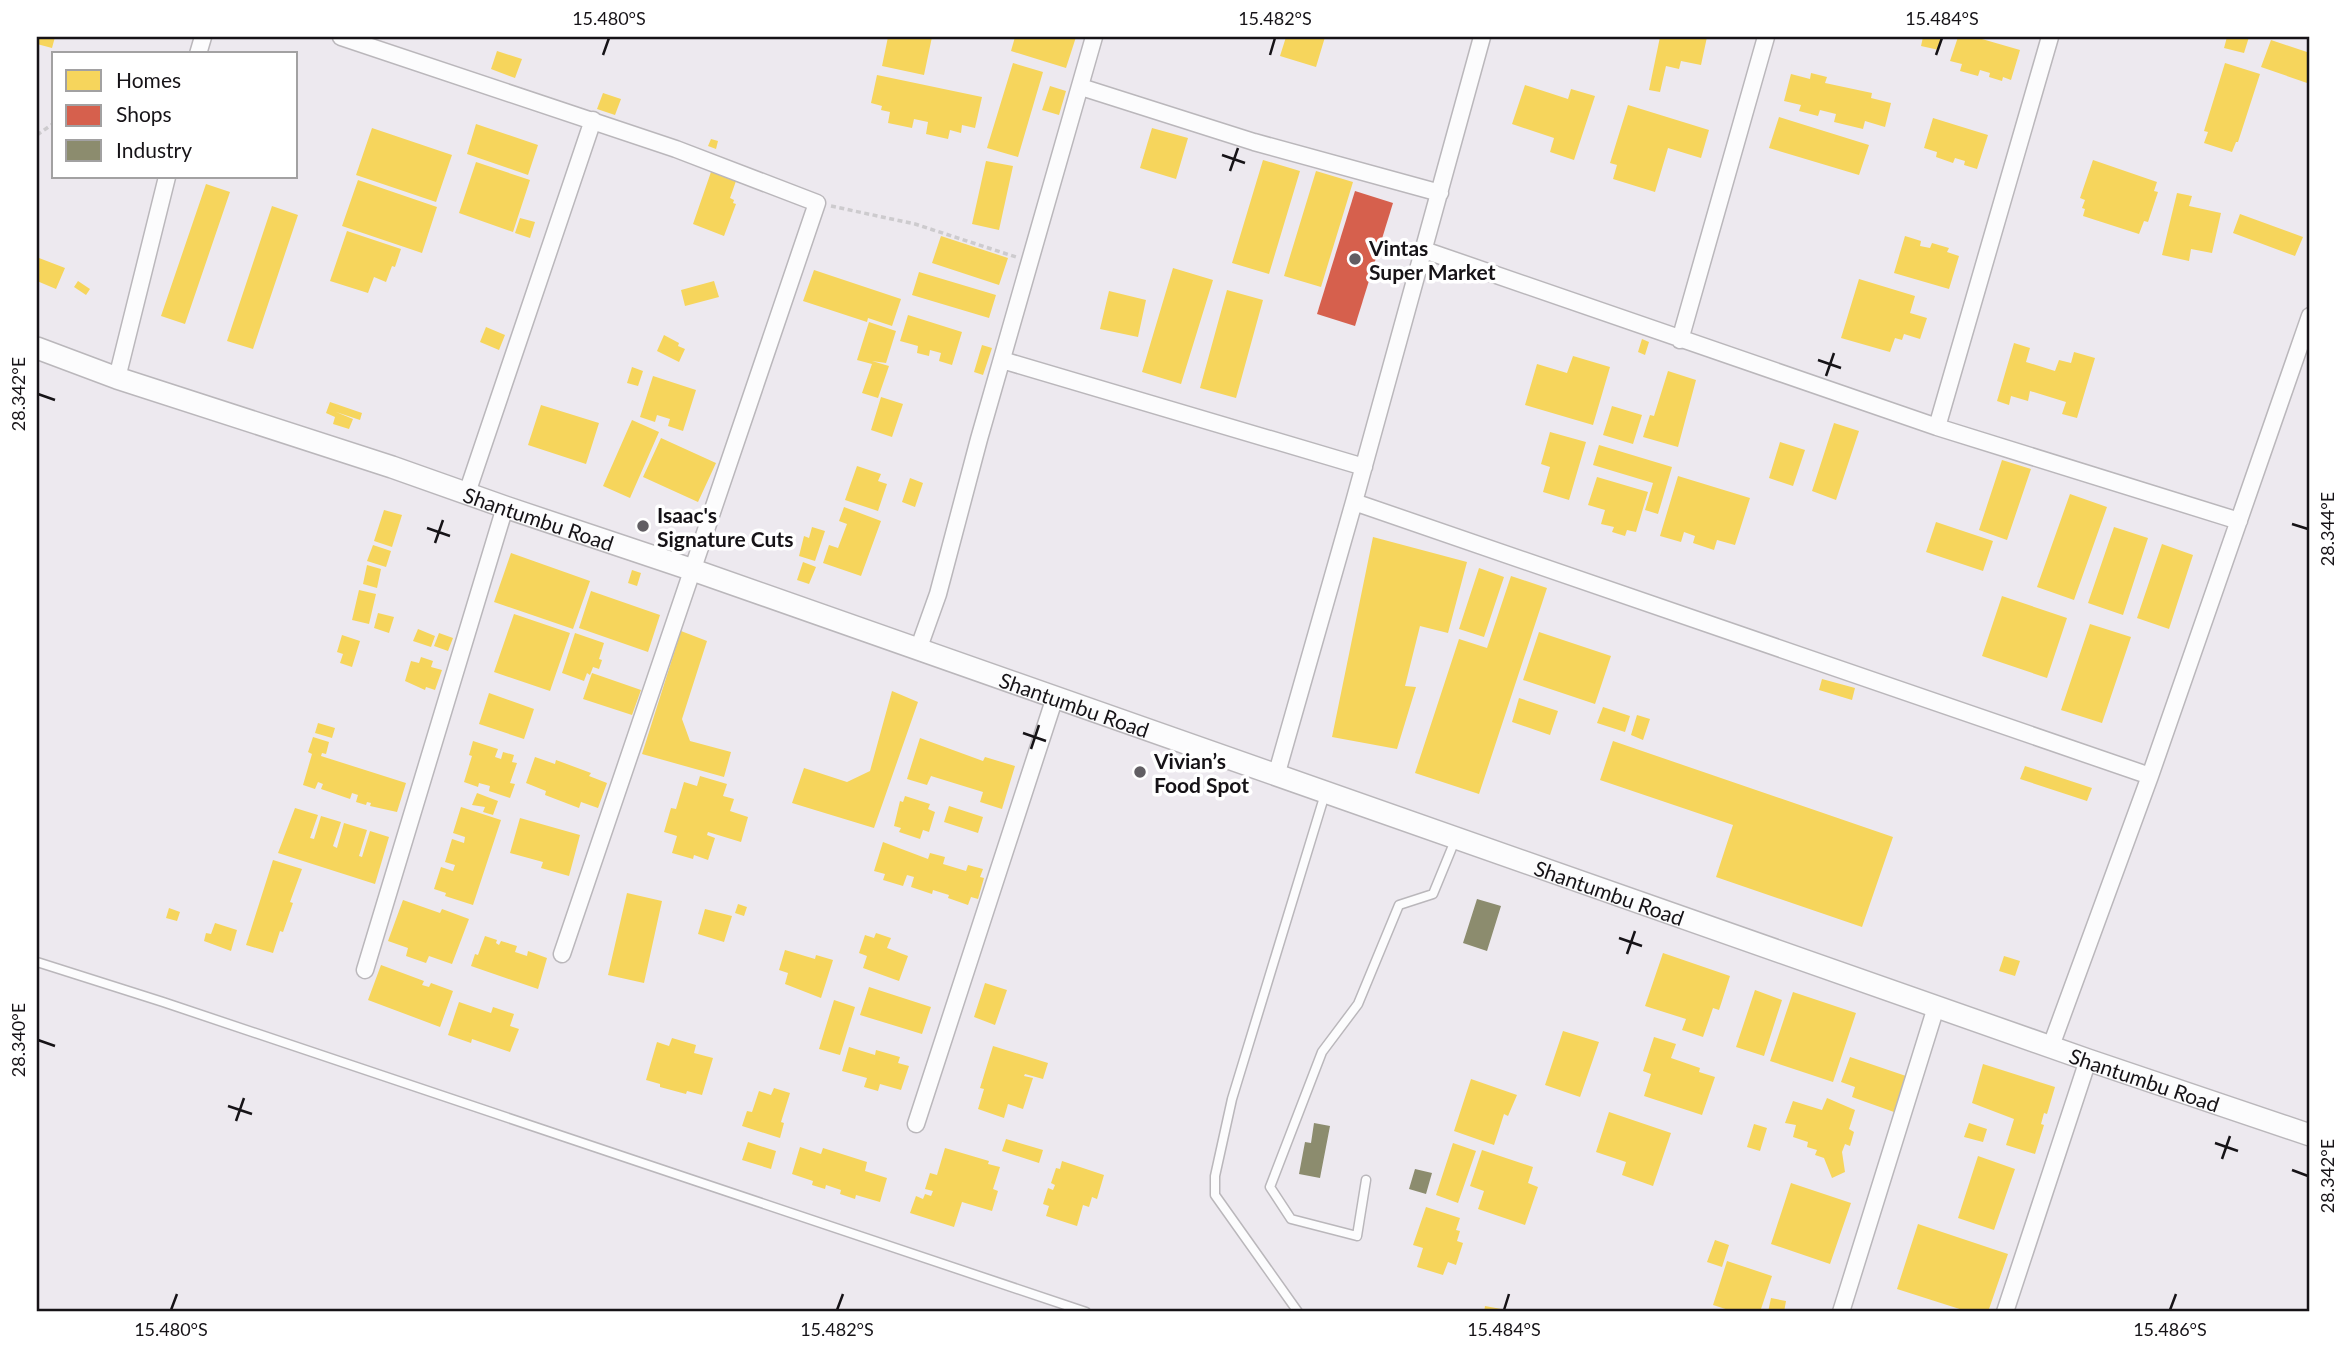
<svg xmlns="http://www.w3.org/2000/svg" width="2347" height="1349" font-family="Lato,sans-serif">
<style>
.homes{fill:#f6d55c}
.shops{fill:#d6604d}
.industry{fill:#8c8c6e}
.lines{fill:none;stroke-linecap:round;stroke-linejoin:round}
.lane-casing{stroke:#bab7bb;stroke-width:11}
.street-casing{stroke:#bab7bb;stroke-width:19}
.secondary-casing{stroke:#bab7bb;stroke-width:24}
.path{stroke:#cdcbce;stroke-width:3.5;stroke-dasharray:5 3.5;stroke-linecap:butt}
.lane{stroke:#fcfcfd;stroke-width:8}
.street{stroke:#fcfcfd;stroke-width:16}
.secondary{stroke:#fcfcfd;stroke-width:21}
.ticks{fill:none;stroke:#161317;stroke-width:2.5}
.poi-dot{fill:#615e63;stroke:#fff;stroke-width:2.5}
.labels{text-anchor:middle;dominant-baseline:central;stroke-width:7;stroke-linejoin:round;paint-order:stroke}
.poi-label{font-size:21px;font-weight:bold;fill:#161317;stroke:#fff;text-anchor:start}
.street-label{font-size:21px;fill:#161317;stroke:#fff}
.neatline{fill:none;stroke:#161317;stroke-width:2.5}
.ticks-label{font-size:18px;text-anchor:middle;fill:#161317}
</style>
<rect width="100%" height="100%" fill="#ede9ef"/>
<path class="homes" d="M37 37H55L52 48 37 44Z
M888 37H932L924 75 882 66Z
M1015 37H1076L1066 68 1011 51Z
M1286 37H1325L1316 67 1280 56Z
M1660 37H1707L1701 65 1681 61 1679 69 1666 66 1660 92 1649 90Z
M1923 37H1942L1939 50 1921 46Z
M1958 37H1975L2020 50 2011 80 2003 77 2002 81 1989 77 1990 73 1980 70 1978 76 1960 71 1962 64 1950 61Z
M2227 37H2249L2244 53 2224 48Z
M2271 40 2310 53V84L2261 67Z
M497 51 522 59 515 78 491 69Z
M1013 63 1043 72 1018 157 987 148Z
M2225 63 2260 74 2238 142H2236L2232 152 2204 143 2208 132 2204 131Z
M1811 73 1827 77 1825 83 1872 93 1871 98 1891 103 1885 127 1865 121 1863 129 1834 122 1836 114 1820 110 1818 116 1799 111 1801 105 1784 101 1791 74 1810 79Z
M877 75 982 97 975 128 962 125 961 133 950 130 948 139 926 134 928 122 914 119 912 128 888 123 890 112 881 110 882 106 871 103Z
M1525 85 1568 99 1571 89 1595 96 1574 160 1550 152 1554 138 1512 124Z
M1050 86 1066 91 1059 115 1042 110Z
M603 93 621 99 615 115 597 109Z
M1628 105 1709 130 1701 158 1668 148 1655 192 1613 179 1617 165 1610 163Z
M1779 117 1869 145 1859 175 1769 148Z
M1933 118 1988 135 1977 169 1964 165 1965 161 1955 158 1953 163 1936 157 1937 152 1924 148Z
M476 124 538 145 528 175 467 154Z
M372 128 452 155 436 202 356 175Z
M1152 128 1188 138 1176 179 1140 168Z
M711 139 718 141 716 149 708 146Z
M1263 160 1300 171 1269 274 1232 263Z
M2093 160 2157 182 2154 191 2158 192 2148 222 2144 221 2139 234 2083 216 2085 209 2082 208 2085 200 2080 198Z
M986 161 1013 166 999 230 972 224Z
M476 162 530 180 513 232 459 213Z
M1316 171 1353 182 1321 287 1284 276Z
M711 172 736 181 730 198 734 200 733 203 736 204 724 236 693 224Z
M358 180 437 207 422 253 342 226Z
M206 184 230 192 185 324 161 316Z
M2177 193 2192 196 2189 206 2221 213 2212 253 2191 249 2189 261 2162 255Z
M272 206 298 215 253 349 227 341Z
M2240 214 2303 237 2295 256 2233 233Z
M520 218 535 222 530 238 515 233Z
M347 231 401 249 395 267 392 266 386 282 374 277 368 293 330 281Z
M941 236 1008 258 999 285 932 263Z
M1905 236 1921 241 1920 246 1930 248 1932 243 1949 248 1947 252 1959 256 1949 289 1894 273Z
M39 258 65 268 56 289 37 281V264Z
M1173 268 1213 280 1181 384 1142 372Z
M814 270 901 299 892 326 868 318 867 322 803 301Z
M919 272 996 295 989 318 912 295Z
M1859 279 1915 296 1910 313 1927 318 1920 339 1904 334 1902 340 1895 338 1890 352 1841 338Z
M78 281 90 289 86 295 74 287Z
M714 281 719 297 685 306 681 290Z
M1227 290 1263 300 1236 398 1200 388Z
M1109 291 1146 300 1138 337 1100 329Z
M908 315 962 332 952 365 939 361 941 353 930 350 929 356 917 353 918 346 900 341Z
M869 322 896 331 886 363 872 361 889 366 878 398 862 393 872 364 857 360Z
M486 327 505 335 499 350 480 342Z
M664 335 679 343 678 346 685 349 679 362 657 351Z
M1642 339 1649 342 1645 355 1638 352Z
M2014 343 2030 348 2026 362 2055 371 2059 360 2071 363 2074 352 2095 358 2077 418 2062 414 2066 402 2030 391 2028 401 2011 396 2009 405 1997 401Z
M982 345 992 348 983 375 974 372Z
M1573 356 1610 367 1593 425 1525 405 1537 364 1567 373Z
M632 367 643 371 638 386 627 383Z
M1668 371 1696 380 1678 447 1643 437 1650 415 1654 416Z
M653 376 696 390 683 431 668 426 670 419 657 415 655 422 640 417Z
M881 397 903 404 892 437 871 430Z
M330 402 362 413 360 420 336 412 353 419 349 429 333 424 335 417 326 413Z
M541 405 599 423 586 464 528 445Z
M1612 406 1642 415 1633 444 1603 435Z
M632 420 659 432 630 498 603 486Z
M1834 423 1859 431 1836 500 1812 491Z
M1550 432 1586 442 1569 500 1543 492 1550 467 1541 464Z
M661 438 716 463 698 502 643 477Z
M1780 442 1805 450 1793 486 1769 478Z
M1599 445 1672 467 1658 514 1645 510 1653 483 1593 465Z
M2002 460 2031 469 2007 540 1979 530Z
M857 466 881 474 878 481 887 484 878 511 845 500Z
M1678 476 1750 498 1735 545 1717 540 1714 550 1693 543 1695 536 1684 532 1681 542 1660 536Z
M1597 477 1648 492 1636 532 1627 530 1625 536 1612 532 1614 527 1601 524 1605 510 1588 505Z
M910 478 923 483 915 507 902 502Z
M2070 494 2107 507 2074 600 2037 587Z
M844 507 881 521 861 576 823 563 829 545 838 548 847 524 839 521Z
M384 510 402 515 392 547 374 541Z
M1936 522 1993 541 1983 571 1926 552Z
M812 527 825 531 815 561 799 556 804 536 809 538Z
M2114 527 2148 538 2123 615 2088 603Z
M1373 537 1467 562 1448 633 1420 626 1405 686 1416 687 1397 749 1332 737Z
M2162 544 2193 555 2169 629 2137 618Z
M373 545 391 551 386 567 367 561Z
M511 553 590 581 573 629 494 602Z
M803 562 816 567 809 584 797 580Z
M367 565 381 569 377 588 363 584Z
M1479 568 1504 577 1484 637 1459 629Z
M632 570 641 573 637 586 628 583Z
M1511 576 1547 588 1479 794 1415 773 1459 639 1487 648Z
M359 590 376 594 369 624 352 620Z
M591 591 660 615 648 652 579 628Z
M2002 596 2067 618 2047 678 1982 656Z
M378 613 394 617 389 633 374 628Z
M514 614 570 633 550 691 494 672Z
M2090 624 2131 637 2102 723 2061 710Z
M418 629 435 636 431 647 413 641Z
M681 631 707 641 682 719 690 741 731 752 724 777 642 754Z
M1539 632 1611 656 1595 704 1523 680Z
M439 633 453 638 448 651 434 646Z
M575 633 604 643 599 659 602 660 599 669 593 667 590 675 587 673 584 681 562 673Z
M342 635 360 641 352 667 340 663 343 654 337 652Z
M421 657 433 661 431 667 442 670 435 690 426 687 425 690 405 681 411 661 419 663Z
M592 673 641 690 632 715 583 699Z
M1822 679 1855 688 1852 700 1819 690Z
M892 691 918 702 874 828 792 803 804 768 847 782 870 771Z
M489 693 534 709 524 739 479 724Z
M1519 698 1558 711 1550 735 1512 722Z
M1603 707 1630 716 1625 732 1597 723Z
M1637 715 1650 719 1643 740 1631 735Z
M318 723 335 728 332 738 315 733Z
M313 737 329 742 326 754 322 753 321 756 406 783 397 812 370 806 371 803 367 802 366 805 356 802 358 795 352 793 350 799 321 789 323 784 318 782 315 789 303 785 312 754 308 752Z
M920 738 983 761 985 757 1015 766 1002 809 980 802 983 792 931 776 927 785 907 779Z
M473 741 498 749 495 757 501 759 503 752 514 755 512 762 517 763 510 783 515 784 510 798 489 791 490 786 479 783 478 787 464 782 472 756 469 755Z
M1613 741 1893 837 1862 927 1716 877 1733 825 1600 780Z
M535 757 555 764 556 760 591 773 589 776 607 783 598 808 581 802 579 808 545 795 546 791 526 783Z
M2025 766 2092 788 2087 801 2020 779Z
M700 776 727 784 723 796 734 799 730 811 748 817 741 842 708 832 707 835 715 838 708 860 694 855 693 859 672 853 677 836 664 832 671 808 676 809 684 782 697 786Z
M477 793 498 801 493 815 483 812 485 807 472 805Z
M905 796 930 804 928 809 935 812 929 832 923 830 920 839 899 832 901 828 894 826 900 801 903 802Z
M949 806 983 817 978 833 944 822Z
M461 807 501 820 473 905 445 896 446 893 434 889 441 867 453 871 455 865 445 862 452 839 464 843 465 837 453 833Z
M295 808 318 815 310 838 314 839 321 816 341 822 333 846 337 848 344 823 367 830 359 856 362 857 370 831 389 837 375 884 278 853Z
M520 818 580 835 569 876 541 868 543 862 510 853Z
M883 842 928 859 930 853 945 857 943 864 966 871 968 865 983 869 980 877 984 878 978 899 971 897 968 905 948 898 949 895 933 890 932 894 911 887 914 877 907 875 903 886 883 880 885 874 874 871Z
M273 860 302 869 290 902 293 903 283 932 280 931 273 953 246 945Z
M627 893 662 901 644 983 608 975Z
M403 900 440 913 442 909 469 919 452 964 429 956 426 963 406 956 408 948 388 941Z
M738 904 747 907 744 916 735 913Z
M169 908 180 912 177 921 166 918Z
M705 909 732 916 724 942 698 934Z
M215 923 237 930 231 951 204 941 206 933 211 934Z
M876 933 891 938 887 948 908 956 899 981 863 968 867 956 859 953 865 935 874 938Z
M485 936 497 940 496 943 499 945 501 941 517 946 515 952 527 956 528 951 547 958 538 989 471 966 475 954 478 955Z
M785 950 815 959 816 955 833 960 821 998 785 984 788 973 779 970Z
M1663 953 1730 976 1719 1010 1713 1008 1703 1037 1682 1030 1686 1019 1645 1006Z
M2004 956 2020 961 2015 976 1999 971Z
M381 965 424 981 422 985 429 987 431 983 453 991 440 1027 368 1000Z
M985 983 1007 990 995 1025 974 1017Z
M869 987 931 1007 922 1034 860 1015Z
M1755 990 1782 1000 1764 1056 1736 1047Z
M1793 992 1856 1013 1833 1082 1770 1061Z
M834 1000 855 1007 840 1055 819 1049Z
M459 1002 491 1013 493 1007 514 1014 510 1026 519 1029 510 1052 472 1039 471 1043 448 1035Z
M1563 1031 1599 1042 1580 1097 1545 1085Z
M1654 1037 1676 1044 1671 1058 1700 1068 1699 1072 1715 1077 1702 1115 1644 1096 1651 1074 1643 1071Z
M672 1038 696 1045 694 1053 713 1058 702 1095 687 1091 686 1094 660 1087V1084L646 1080 657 1042 669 1046Z
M993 1046 1048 1063 1043 1079 1025 1074 1024 1076 1033 1078 1023 1109 1008 1104 1004 1118 978 1109 984 1089 980 1088Z
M849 1047 875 1055 876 1050 900 1057 898 1063 909 1066 901 1090 880 1084 878 1091 864 1087 867 1078 842 1071Z
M1850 1057 1906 1076 1894 1112 1852 1097 1855 1087 1841 1082Z
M1983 1064 2055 1087 2047 1114 2044 1113 2041 1124 2044 1125 2035 1154 2006 1145 2014 1119 1972 1103Z
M1471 1079 1517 1095 1508 1116 1504 1114 1494 1145 1454 1131Z
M774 1088 790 1093 781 1122 784 1123 780 1138 742 1126 747 1111 752 1112 759 1091 771 1095Z
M1827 1098 1855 1110 1849 1129 1854 1132 1850 1146 1845 1144 1842 1152 1845 1172 1832 1178 1824 1158 1815 1155 1817 1150 1807 1147 1808 1142 1793 1137 1796 1125 1785 1123 1793 1101 1822 1110Z
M1609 1112 1671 1133 1653 1186 1622 1175 1626 1162 1596 1152Z
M1969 1123 1987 1129 1983 1142 1964 1137Z
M1754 1124 1767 1128 1760 1151 1747 1147Z
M1006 1139 1043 1150 1039 1163 1002 1151Z
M748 1142 776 1151 771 1169 742 1160Z
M1453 1143 1476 1151 1458 1203 1436 1195Z
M800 1147 821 1154 823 1148 867 1162 865 1171 887 1178 880 1202 856 1195 855 1199 840 1194 841 1190 826 1185 825 1189 812 1185 813 1181 792 1174Z
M945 1148 989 1161 988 1164 1000 1167 993 1189 998 1191 992 1211 962 1202 954 1227 910 1213 916 1196 923 1199 925 1194 931 1196 933 1191 925 1189 930 1173 937 1175Z
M1482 1150 1533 1167 1528 1183 1538 1187 1525 1225 1478 1209 1484 1191 1470 1186Z
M1978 1156 2015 1169 1994 1230 1958 1218Z
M1062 1161 1104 1175 1097 1199 1092 1197 1089 1207 1083 1205 1077 1226 1046 1216 1049 1206 1043 1204 1048 1188 1053 1190 1055 1185 1051 1183 1056 1168 1060 1169Z
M1791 1183 1851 1203 1830 1264 1771 1244Z
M1426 1207 1460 1218 1456 1230 1460 1231 1457 1241 1463 1243 1456 1265 1448 1262 1443 1275 1417 1267 1423 1248 1413 1245Z
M1918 1224 2008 1254 1988 1312H1969L1897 1289Z
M1715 1240 1729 1245 1722 1267 1707 1262Z
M1727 1261 1772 1276 1760 1312H1735L1713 1305Z
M1771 1298 1786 1301 1784 1312H1768Z
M1485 1306 1512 1311V1312H1484Z"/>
<path class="shops" d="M1355 191 1393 203 1355 326 1317 314Z"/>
<path class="industry" d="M1477 899 1501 906 1487 951 1463 943Z
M1314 1123 1330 1126 1320 1178 1299 1174 1305 1142 1311 1143Z
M1415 1169 1432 1173 1426 1194 1409 1189Z"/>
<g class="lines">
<g class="lane-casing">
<path id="lane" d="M37 962 163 1002 1086 1312
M1366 1180 1357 1236 1291 1219 1270 1187 1322 1052 1358 1004 1399 905 1433 894 1456 838
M1298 1312 1215 1195V1176L1232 1099 1325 794"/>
</g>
<g class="street-casing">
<path id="street" d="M341 37 676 149 817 203 562 954
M198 54 203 37
M1081 87 1254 142 1440 193
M1424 250 1937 427 2239 521
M1680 340 1766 37
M1002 360 1364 467
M117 378 167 177
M1937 427 2050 37
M467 493 593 120
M1354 502 2150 776
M918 650 938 594 979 439 1094 37
M1276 776 1354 502 1482 37
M365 970 505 507
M2051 1046 2150 776 2310 316
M916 1124 1055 697
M1841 1312 1936 1007
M2005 1312 2088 1060"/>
</g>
<g class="secondary-casing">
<g id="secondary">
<path id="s1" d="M37 348 117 378 392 467 505 507 693 570 2088 1060 2310 1135"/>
</g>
</g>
<path class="path" d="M37 135 54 123
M831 206 915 224 1016 257"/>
<use href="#lane" class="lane"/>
<use href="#street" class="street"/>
<use href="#secondary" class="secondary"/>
</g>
<path class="ticks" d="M603 55 609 38M1270 55 1275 38M1936 55 1942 38M1222 155 1245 163M1230 171 1238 148M1818 360 1841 368M1826 376 1834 353M38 394 55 400M2292 524 2308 529M427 528 450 536M435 543 443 520M1023 733 1046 741M1031 749 1039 725M1619 938 1642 946M1627 954 1635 931M38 1040 55 1046M228 1106 252 1114M236 1121 244 1098M2215 1143 2238 1151M2222 1159 2230 1136M2292 1170 2308 1176M171 1310 177 1294M837 1310 843 1294M1504 1310 1509 1294M2170 1310 2176 1294"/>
<g class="poi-dot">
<circle cx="1355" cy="259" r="7"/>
<circle cx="643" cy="526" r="7"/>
<circle cx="1140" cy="772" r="7"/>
</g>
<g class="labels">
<g class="poi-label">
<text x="1369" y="247">Vintas<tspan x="1369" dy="24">Super Market</tspan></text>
<text x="657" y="514">Isaac's<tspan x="657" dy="24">Signature Cuts</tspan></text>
<text x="1154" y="760">Vivian’s<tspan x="1154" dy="24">Food Spot</tspan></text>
</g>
<g class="street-label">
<text stroke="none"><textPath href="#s1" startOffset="530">Shantumbu Road</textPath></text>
<text stroke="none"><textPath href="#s1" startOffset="1097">Shantumbu Road</textPath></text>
<text stroke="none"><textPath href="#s1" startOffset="1664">Shantumbu Road</textPath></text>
<text stroke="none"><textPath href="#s1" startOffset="2231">Shantumbu Road</textPath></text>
</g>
</g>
<rect width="2347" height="1349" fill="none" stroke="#ffffff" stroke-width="77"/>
<rect x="52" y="52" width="245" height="126" fill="#ffffff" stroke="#a2a1a2" stroke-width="2"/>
<rect x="66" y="70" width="35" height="21" fill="#f6d55c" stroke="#a2a1a2" stroke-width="2"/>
<text x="116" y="88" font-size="21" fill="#161317">Homes</text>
<rect x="66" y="105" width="35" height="21" fill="#d6604d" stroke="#a2a1a2" stroke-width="2"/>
<text x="116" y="122" font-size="21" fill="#161317">Shops</text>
<rect x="66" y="140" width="35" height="21" fill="#8c8c6e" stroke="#a2a1a2" stroke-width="2"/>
<text x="116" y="158" font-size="21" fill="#161317">Industry</text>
<rect x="38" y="38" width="2270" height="1272" class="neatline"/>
<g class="ticks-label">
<text x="609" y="25">15.480°S</text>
<text x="1275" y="25">15.482°S</text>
<text x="1942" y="25">15.484°S</text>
<text transform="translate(19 394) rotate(-90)" y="6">28.342°E</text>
<text transform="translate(2328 529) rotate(-90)" y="6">28.344°E</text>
<text transform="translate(19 1040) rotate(-90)" y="6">28.340°E</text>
<text transform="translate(2328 1176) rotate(-90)" y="6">28.342°E</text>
<text x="171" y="1336">15.480°S</text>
<text x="837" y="1336">15.482°S</text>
<text x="1504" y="1336">15.484°S</text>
<text x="2170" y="1336">15.486°S</text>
</g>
</svg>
